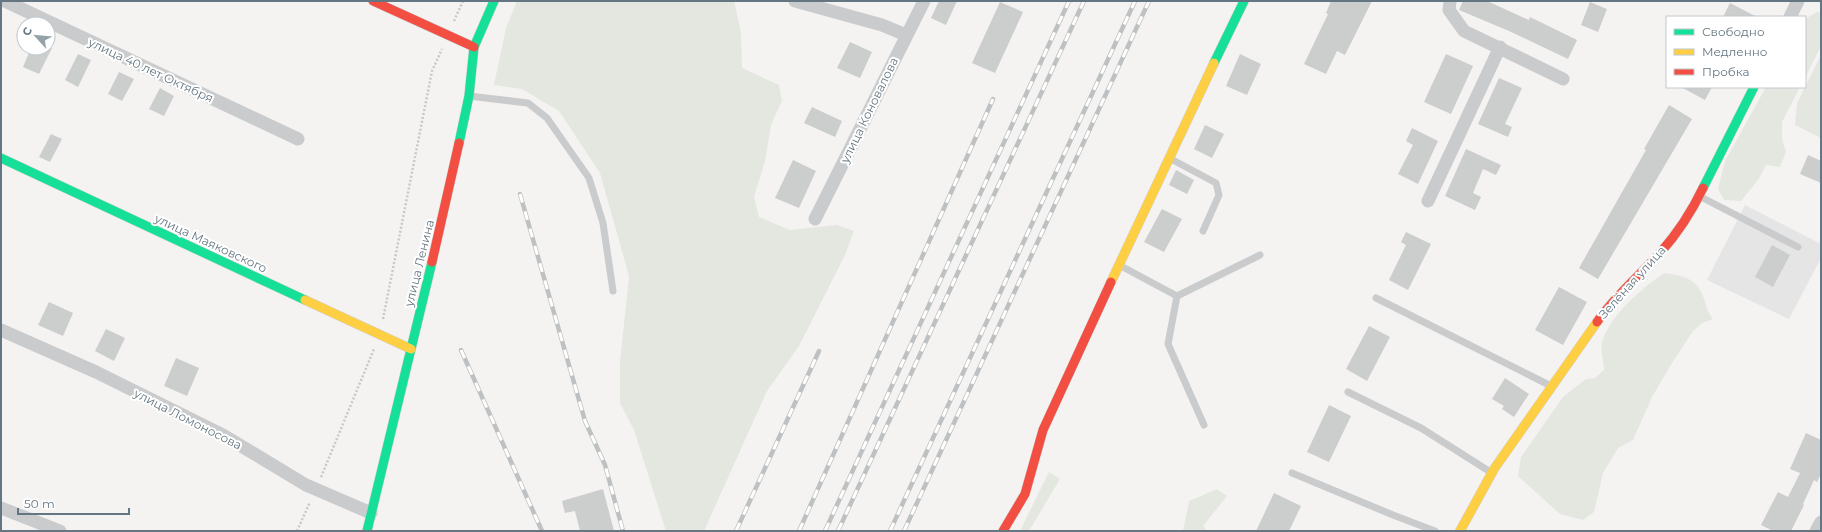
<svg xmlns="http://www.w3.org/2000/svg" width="1822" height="532" font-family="Montserrat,sans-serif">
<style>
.built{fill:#e4e5e4}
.green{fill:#e4e6e0}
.building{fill:#cccdcd}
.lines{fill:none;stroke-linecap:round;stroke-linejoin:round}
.fast-casing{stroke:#d0d1d2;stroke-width:10}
.slow-casing{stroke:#d0d1d2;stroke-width:10}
.jam-casing{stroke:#d0d1d2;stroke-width:10}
.path{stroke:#c7c8c8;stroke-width:2.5;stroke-dasharray:2 2;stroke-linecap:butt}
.lane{stroke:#cacbcc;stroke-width:7}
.street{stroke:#cacbcc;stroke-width:13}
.fast{stroke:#16e098;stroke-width:9}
.slow{stroke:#ffcf43;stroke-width:9}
.jam{stroke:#f24e42;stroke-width:9}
.rail-casing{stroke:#bfc0c1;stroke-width:4.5}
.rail{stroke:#fff;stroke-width:3;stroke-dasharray:9;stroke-linecap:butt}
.labels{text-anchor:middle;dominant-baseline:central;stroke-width:4;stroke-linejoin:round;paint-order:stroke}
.street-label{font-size:12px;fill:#647681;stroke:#fff}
</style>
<rect width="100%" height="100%" fill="#f4f3f2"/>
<path class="built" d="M1745 205 1821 244V258L1789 319 1707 280Z"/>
<path class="green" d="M517 1H734L741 32 742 68 779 85 782 101 771 125 765 161 754 197 759 217 790 230 837 225 854 231 845 255 799 346 767 391 704 531H666L634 430 620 403V362L629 276 600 173 559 111 522 89 494 85 506 28Z
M1817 12 1821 13V46L1805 78V19Z
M1821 55V138L1795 125 1797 103Z
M1766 87H1800L1782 122V139L1786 152 1780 167 1766 165 1758 180 1741 201 1724 200 1718 189 1725 161Z
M1664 273C1680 275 1697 278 1703 296 1707 306 1706 310 1713 319L1702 323 1693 331 1672 363 1652 397 1633 440 1618 448 1603 473 1594 512 1583 520 1560 514 1518 476 1521 457 1563 397 1586 379 1595 378 1604 370C1604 362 1600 349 1602 342 1611 314 1641 289 1664 273Z
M1049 472 1060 479 1029 531H1020Z
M1217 489 1227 496 1203 526 1207 531H1183L1189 501Z"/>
<path class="building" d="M939 1H957L946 25 931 18Z
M1331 1H1372L1345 55 1337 51 1326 74 1304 64 1328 14 1326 13Z
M1463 1H1487L1529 20 1530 17 1577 40 1568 59 1509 31 1459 10Z
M1000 2 1023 12 995 73 972 63Z
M1590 2 1607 9 1598 32 1581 25Z
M1730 3 1757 17H1723Z
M850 42 872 52 860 78 837 68Z
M31 48H52L39 74 23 67Z
M78 54 91 60 78 87 65 80Z
M1240 54 1261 64 1247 95 1226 86Z
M1446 54 1473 66 1451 114 1424 102Z
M119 72 134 79 122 101 108 94Z
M1499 78 1522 88 1505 124 1512 127 1508 137 1478 124Z
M1681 87H1712L1705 100Z
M160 88 174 96 164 116 149 109Z
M1669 105 1692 119 1598 279 1579 268 1646 150 1644 149Z
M812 107 842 121 835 137 804 123Z
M1205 125 1224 134 1212 158 1194 149Z
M1412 128 1438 141 1418 184 1398 174 1413 145 1406 141Z
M51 134 62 139 50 162 39 157Z
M1466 149 1501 165 1496 175 1483 169 1473 193 1481 197 1475 210 1445 196Z
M1808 155 1821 161V183L1800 174Z
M793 160 816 171 799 208 775 198Z
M1176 170 1194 180 1187 194 1169 185Z
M1162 209 1182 219 1164 252 1144 242Z
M1406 232 1431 244 1408 290 1389 280 1406 245 1401 242Z
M1772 245 1790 255 1773 287 1755 277Z
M1559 287 1587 302 1563 345 1535 330Z
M49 302 73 313 63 336 38 325Z
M1369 326 1390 337 1367 381 1346 369Z
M106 329 125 338 114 361 95 351Z
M176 358 199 368 187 396 164 386Z
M1505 378 1529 394 1514 417 1502 409 1504 406 1492 399Z
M1329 405 1351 416 1329 462 1307 452Z
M1806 433 1821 440V474L1817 482 1814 480 1803 504 1804 505 1791 531H1773L1761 525 1778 492 1788 497 1800 473 1790 469Z
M603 489 614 531H580L575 511 565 513 562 501Z
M1274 493 1301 506 1289 531H1256Z"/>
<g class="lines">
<g class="fast-casing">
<path id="fast" d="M1214 63 1244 1
M459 143 469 96 474 47 494 1
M1 158 305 300
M1703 188 1754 87
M367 531 432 262"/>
</g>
<g class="slow-casing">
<path id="slow" d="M1111 282 1214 63
M305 300 411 349
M1460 531 1494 469 1597 322"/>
</g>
<g class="jam-casing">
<path id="jam" d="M373 1 474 47
M432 262 459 143
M1597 322C1615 296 1639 276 1660 253 1677 234 1692 211 1703 188
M1003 531 1025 494 1043 430 1111 282"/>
</g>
<path class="path" d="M454 21 463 1
M383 319 432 71 442 49
M321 477 374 349
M297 531 310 502"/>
<path class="lane" d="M469 96 528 103 547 118 589 178 603 223 613 291
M1171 159 1216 183 1219 195 1203 231
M1699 196 1798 247
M1119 265 1177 296
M1376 298 1551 386
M1348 392 1421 428 1492 473
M1204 425 1168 344 1177 296 1260 255
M1292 473 1393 515 1435 531"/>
<path class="street" d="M5 1 298 139
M795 1 882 25 906 35
M1450 1 1449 10 1464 31 1563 79
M1790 17 1798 1
M1428 201 1500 47
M815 219 924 1
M1 330 96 372 223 435 306 485 371 513
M1 508 60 531
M1816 531 1821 522"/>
<use href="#fast" class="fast"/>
<use href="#slow" class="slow"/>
<use href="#jam" class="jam"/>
<g class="rail-casing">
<path id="rail" d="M520 194 585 421 605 465 623 531
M461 350 542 531
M736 531 819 351
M799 531 993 99
M825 531 1069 1
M838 531 1084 1
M890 531 1135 1
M904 531 1149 1"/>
</g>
<use href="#rail" class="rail"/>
</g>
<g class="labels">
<g class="street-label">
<text transform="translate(151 70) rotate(25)">улица 40 лет Октября</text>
<text transform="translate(869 110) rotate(-64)">улица Коновалова</text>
<text transform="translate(211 243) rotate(25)">улица Маяковского</text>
<text transform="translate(419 263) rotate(-76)">улица Ленина</text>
<text transform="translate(1632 282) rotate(-48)">Зелёная улица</text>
<text transform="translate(188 419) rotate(27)">улица Ломоносова</text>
</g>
</g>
<rect width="1822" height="532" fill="none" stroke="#647681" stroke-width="4"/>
<rect x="1666" y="16" width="140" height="72" fill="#ffffff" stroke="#c1c8cd"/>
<rect x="1674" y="29" width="20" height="6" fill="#16e098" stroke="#c1c8cd"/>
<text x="1702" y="36" font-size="12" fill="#647681">Свободно</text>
<rect x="1674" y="49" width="20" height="6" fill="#ffcf43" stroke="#c1c8cd"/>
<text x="1702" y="56" font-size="12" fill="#647681">Медленно</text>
<rect x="1674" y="69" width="20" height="6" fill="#f24e42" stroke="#c1c8cd"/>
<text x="1702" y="76" font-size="12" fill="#647681">Пробка</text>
<g transform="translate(36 36) rotate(297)"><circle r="19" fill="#ffffff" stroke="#c1c8cd"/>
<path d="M0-3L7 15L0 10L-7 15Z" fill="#96a2a9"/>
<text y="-6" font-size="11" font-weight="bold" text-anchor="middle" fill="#647681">С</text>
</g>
<path d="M18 508v6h111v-6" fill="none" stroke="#647681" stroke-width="2"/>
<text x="24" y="508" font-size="12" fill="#647681" stroke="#ffffff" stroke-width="3" paint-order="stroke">50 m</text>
</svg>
